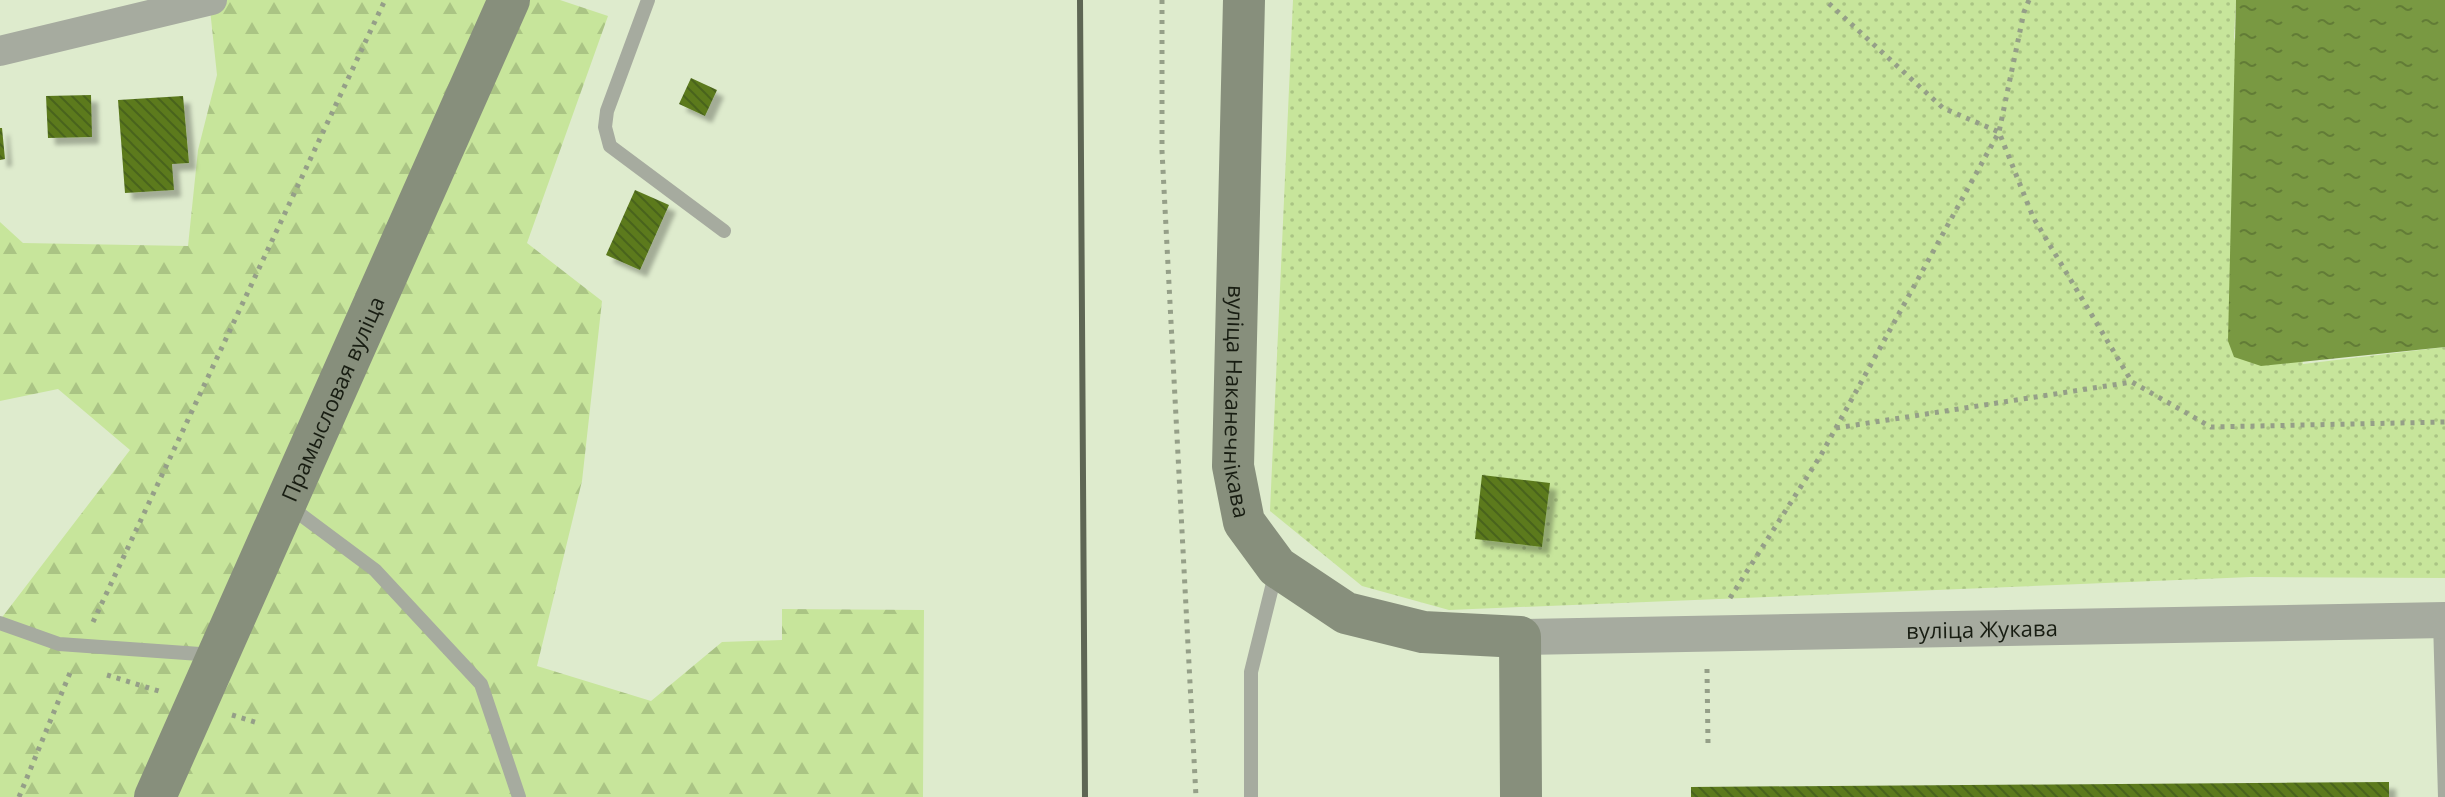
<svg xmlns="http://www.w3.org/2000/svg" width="2445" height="797" font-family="'Open Sans',sans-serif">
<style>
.forest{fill:url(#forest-firs)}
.park{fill:url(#park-dots)}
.water{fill:url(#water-ripples)}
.building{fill:url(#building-back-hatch);filter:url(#shadow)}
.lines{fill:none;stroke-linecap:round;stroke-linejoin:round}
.path{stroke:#959f88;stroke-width:5;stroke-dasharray:4 6;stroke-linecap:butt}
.service{stroke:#a6ab9f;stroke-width:14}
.minor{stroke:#a6ab9f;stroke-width:30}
.tertiary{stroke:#a6ab9f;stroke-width:36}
.secondary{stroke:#878f7c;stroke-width:42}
.rail{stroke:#5e6654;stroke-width:6}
.labels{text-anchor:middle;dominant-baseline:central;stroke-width:8;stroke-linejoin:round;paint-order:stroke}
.street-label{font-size:22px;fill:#181d12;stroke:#ebf9da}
</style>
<defs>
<pattern id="forest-firs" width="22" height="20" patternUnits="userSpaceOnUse" patternTransform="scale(2)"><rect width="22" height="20" fill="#c7e59b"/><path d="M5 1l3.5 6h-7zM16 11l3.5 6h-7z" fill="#aac484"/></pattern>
<pattern id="park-dots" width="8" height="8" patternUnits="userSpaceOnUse" patternTransform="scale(2)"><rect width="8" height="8" fill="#c7e59b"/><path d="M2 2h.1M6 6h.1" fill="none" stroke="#aac484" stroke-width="1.8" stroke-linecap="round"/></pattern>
<pattern id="water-ripples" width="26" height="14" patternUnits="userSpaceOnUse" patternTransform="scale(2)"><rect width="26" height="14" fill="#799942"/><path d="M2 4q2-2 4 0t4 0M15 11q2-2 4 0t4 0" fill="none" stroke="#627c36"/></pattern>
<pattern id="building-back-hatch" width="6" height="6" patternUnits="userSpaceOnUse" patternTransform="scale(2)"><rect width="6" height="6" fill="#5b7a1f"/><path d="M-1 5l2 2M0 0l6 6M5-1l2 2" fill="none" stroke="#4a631a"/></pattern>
<filter id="shadow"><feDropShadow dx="7" dy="7" stdDeviation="2" flood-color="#0004"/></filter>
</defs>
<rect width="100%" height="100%" fill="#deebcd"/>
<path class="forest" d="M209 0H560L608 16 527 243 602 301 582 481 537 666 651 701 722 642 782 640V609L924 610 923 797H0V620L130 450 58 389 0 401V222L23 243 188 246 198 150 217 75Z"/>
<path class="park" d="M1293 0H2236L2234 37 2303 364 2445 347V578L2251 577 1449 610 1362 586 1270 511Z"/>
<path class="water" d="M2236 0H2445V347L2261 366 2234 357 2228 341Z"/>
<path class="building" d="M691 78 717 90 705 116 679 104Z
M91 95 92 137 48 138 46 96Z
M183 96 189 163 172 164 174 190 125 193 118 100Z
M0 128H2L5 159 0 160Z
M635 190 669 205 640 270 606 255Z
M1482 475 1550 483 1542 547 1475 539Z
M2389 782V797H1691V787Z"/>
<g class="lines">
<path class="path" d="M1162 0V151L1196 797
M2029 0 2024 12 1999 132 2033 217 2132 382 2211 427 2445 422
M1836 428 2132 382
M1730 598 1821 455 1999 132 1943 108 1825 0
M93 622 385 0
M1707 669 1708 744
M107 675 162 692
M232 715 258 723
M19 797 72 668"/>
<path class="service" d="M648 0 607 111 605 127 610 146 724 231
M289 506 375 570 481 684 519 797
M2440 621 2445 797
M0 623 59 644 214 655
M1251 797V672L1276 571"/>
<path class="minor" d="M0 51 212 0"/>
<path class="tertiary" id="s1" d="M1520 637 2445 620"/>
<g class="secondary">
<path id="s2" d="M1244 0 1233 466 1244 522 1277 567 1346 613 1423 632 1520 637 1521 797"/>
<path id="s3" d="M155 797 509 0"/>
</g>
<path class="rail" d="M1080 0 1085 797"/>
</g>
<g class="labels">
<g class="street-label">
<text stroke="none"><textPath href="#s3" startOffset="436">Прамысловая вуліца</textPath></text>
<text stroke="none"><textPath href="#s2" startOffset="402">вуліца Наканечнікава</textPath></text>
<text stroke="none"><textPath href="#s1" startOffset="462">вуліца Жукава</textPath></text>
</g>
</g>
</svg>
